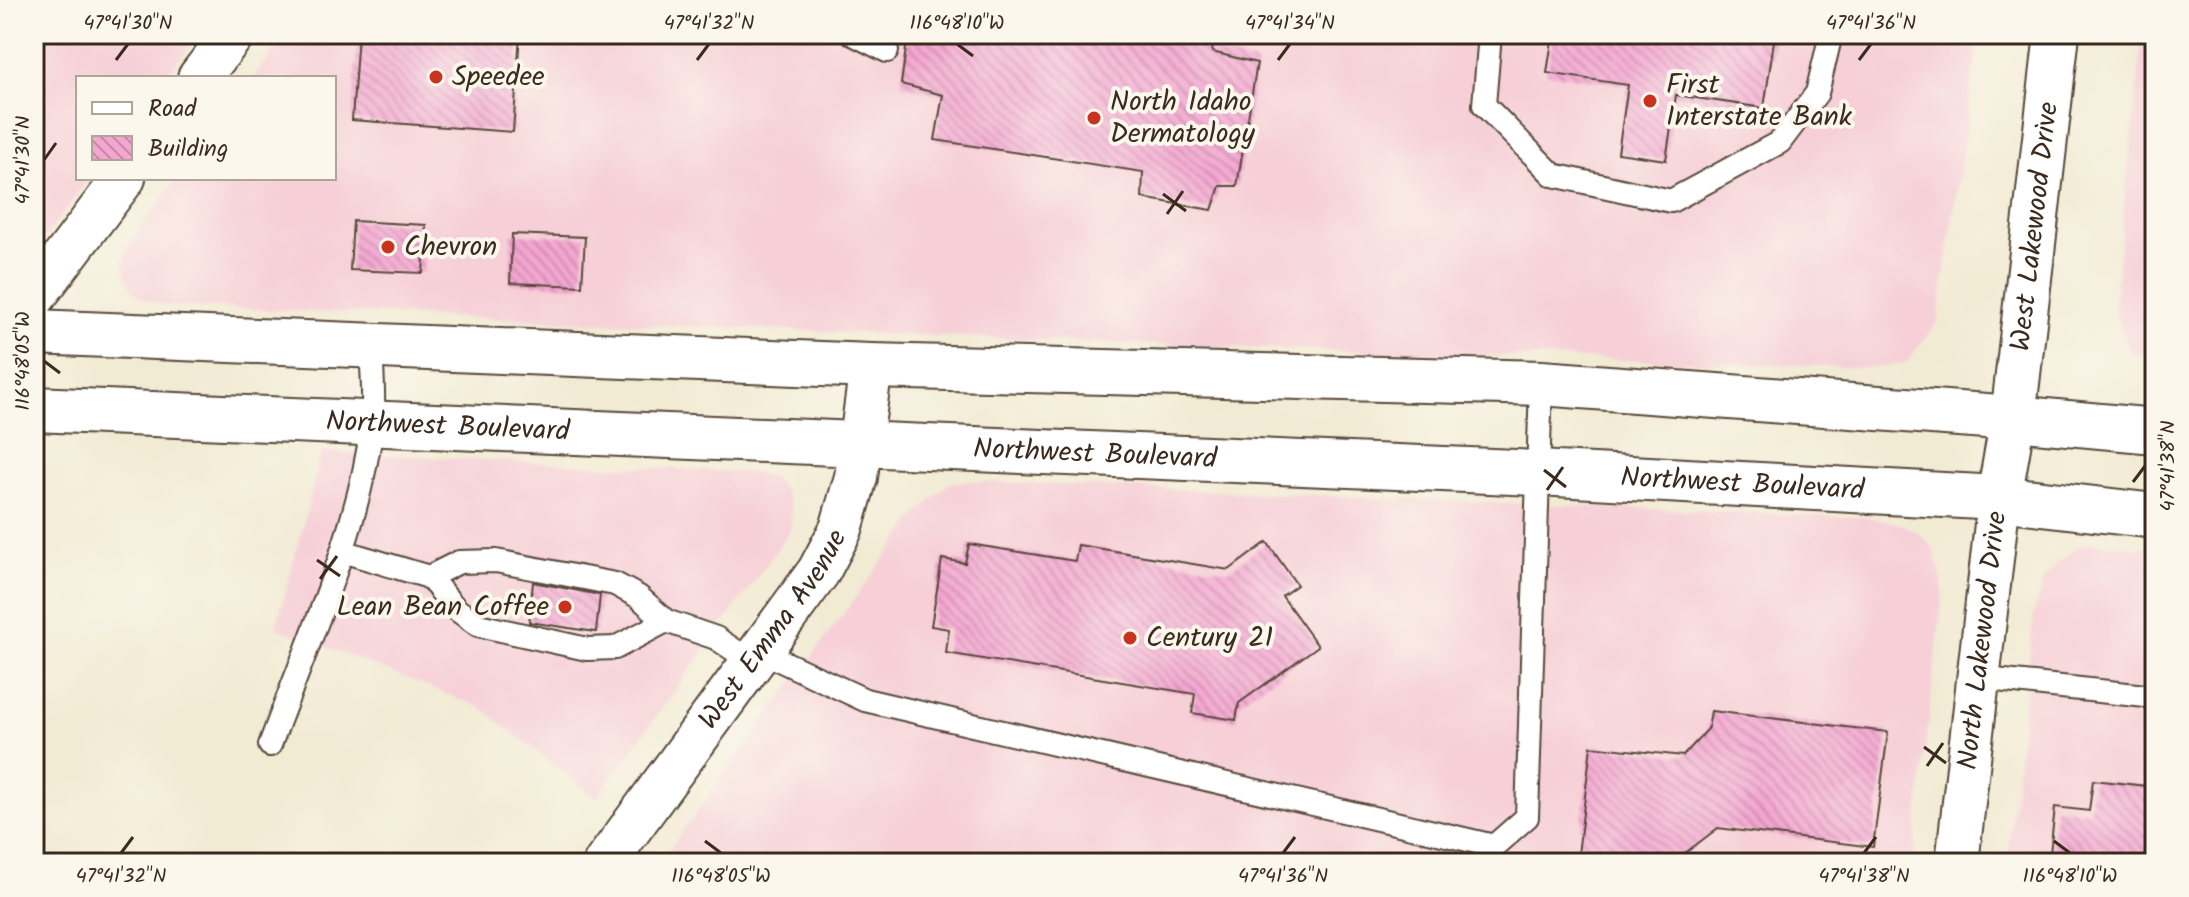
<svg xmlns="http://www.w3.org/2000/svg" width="2189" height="897" font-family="Kalam,sans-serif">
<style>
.built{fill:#f6cfd7}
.building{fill:url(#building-back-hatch)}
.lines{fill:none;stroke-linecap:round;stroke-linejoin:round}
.lane-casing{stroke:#564739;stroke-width:26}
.street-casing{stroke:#564739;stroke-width:46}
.secondary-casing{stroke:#564739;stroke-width:48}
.primary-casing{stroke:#564739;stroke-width:48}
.lane{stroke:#fff;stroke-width:22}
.street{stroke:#fff;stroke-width:42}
.secondary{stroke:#fff;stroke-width:44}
.primary{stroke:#fff;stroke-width:44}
.ticks{fill:none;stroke:#3b2a1e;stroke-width:3}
.poi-dot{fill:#c8321e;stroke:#fbf7ec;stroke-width:3}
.labels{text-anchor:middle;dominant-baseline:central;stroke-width:8;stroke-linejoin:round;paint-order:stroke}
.poi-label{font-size:28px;fill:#3b2a1e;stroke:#fbf7ec;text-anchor:start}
.street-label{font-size:28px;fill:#3b2a1e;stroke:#fbf7ec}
.neatline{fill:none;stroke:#3b2a1e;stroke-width:3}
.ticks-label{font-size:20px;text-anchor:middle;fill:#3b2a1e}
</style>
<defs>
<pattern id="building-back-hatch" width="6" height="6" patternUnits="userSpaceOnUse" patternTransform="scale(2)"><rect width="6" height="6" fill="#f4a6d1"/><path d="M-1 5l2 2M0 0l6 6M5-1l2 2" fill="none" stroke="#c787a9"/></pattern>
</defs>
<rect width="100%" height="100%" fill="#fbf7ec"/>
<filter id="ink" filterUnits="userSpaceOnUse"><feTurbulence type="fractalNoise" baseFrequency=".0125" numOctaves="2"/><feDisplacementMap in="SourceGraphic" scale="16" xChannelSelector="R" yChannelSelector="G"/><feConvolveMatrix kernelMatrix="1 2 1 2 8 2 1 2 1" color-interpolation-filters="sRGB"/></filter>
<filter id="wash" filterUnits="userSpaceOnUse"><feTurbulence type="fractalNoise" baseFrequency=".006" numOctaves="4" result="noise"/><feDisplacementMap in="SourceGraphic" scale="32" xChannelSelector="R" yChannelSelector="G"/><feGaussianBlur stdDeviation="1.8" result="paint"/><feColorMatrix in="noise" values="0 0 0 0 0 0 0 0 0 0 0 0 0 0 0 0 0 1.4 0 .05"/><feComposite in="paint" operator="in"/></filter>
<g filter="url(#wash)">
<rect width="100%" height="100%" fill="#f2ebd4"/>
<path class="built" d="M34 34H199L166 78H78V178H90L34 252Z
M286 34H1979L1938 321 1907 362 1875 368 1193 346 170 306 146 300 132 291 124 270 125 254 134 237 178 178H334V78H253Z
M2143 34H2155V364L2130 352 2113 309Z
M322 452 758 473 773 478 784 491 791 508V525L789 533 597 798 480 707 276 628Z
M968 481 1876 518 1900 524 1917 532 1933 548 1940 569 1943 593 1913 863H659L918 513 948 484Z
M2092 543 2155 549V863H2007L2034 613 2044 580 2055 566 2076 548Z"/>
<g id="blocks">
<path class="building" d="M358 34H520L513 132 352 120Z
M908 34H1215L1212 52 1257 63 1237 186H1220L1212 210 1142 198 1143 172 935 140 943 95 901 84Z
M1553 34H1775L1764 108 1676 95 1666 160 1618 153 1628 85 1547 73Z
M353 221 426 225 423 273 350 270Z
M512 234 585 237 582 286 510 283Z
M1267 542 1297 585 1282 596 1318 646 1239 703 1236 720 1192 713 1195 694 946 653 949 629 931 626 942 559 965 563 969 544 1075 561 1078 545 1229 570Z
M533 582 600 595 596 632 529 622Z
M1711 711 1888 732 1873 847 1718 828 1672 863H1577L1591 746 1683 756 1708 729Z
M2093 780 2155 787V863H2049L2055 807 2089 811Z"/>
</g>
</g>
<g filter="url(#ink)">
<use href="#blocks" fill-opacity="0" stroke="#564739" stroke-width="2"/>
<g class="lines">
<g class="lane-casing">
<path id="lane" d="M853 34 887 51
M1490 34 1484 105 1553 175 1671 201 1780 142 1817 93 1831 34
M342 551 429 577 456 609 478 625 587 649 615 648 666 621 639 597 615 584 496 561 459 562 429 577
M666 621 716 638 752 662
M760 651 865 700 1494 846 1527 817 1541 383
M1977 678 2155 697
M270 745C307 644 359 531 372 425 375 400 372 372 371 346"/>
</g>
<g class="street-casing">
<g id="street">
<path d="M199 78 233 34"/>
<path d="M34 297 124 178"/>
<path id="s1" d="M605 863 819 571 841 529 856 477 871 366"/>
<path id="s2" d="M1957 863 1999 498"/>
</g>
</g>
<g class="secondary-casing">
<g id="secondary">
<path id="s3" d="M1999 498 2013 418 2057 34"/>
</g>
</g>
<g class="primary-casing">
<g id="primary">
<path d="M34 332 871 366 1541 383 2013 418 2155 431"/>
<path id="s4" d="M34 409 1538 473 1999 498 2155 516"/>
</g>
</g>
<use href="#lane" class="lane"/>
<use href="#street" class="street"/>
<use href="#secondary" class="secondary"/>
<use href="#primary" class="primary"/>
</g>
</g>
<path class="ticks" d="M957 44 973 56M116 60 128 44M697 60 709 44M1278 60 1290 44M1859 60 1871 44M44 160 56 143M1163 194 1186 211M1167 214 1183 191M44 361 60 373M1544 470 1566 487M2133 482 2145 466M1547 490 1563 467M317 560 340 576M320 579 337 556M1924 747 1946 763M1927 766 1943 743M705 841 721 853M2054 841 2070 853M121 853 133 837M1283 853 1295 837M1864 853 1876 837"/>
<g class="poi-dot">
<circle cx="436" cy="77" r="8"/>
<circle cx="1650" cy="101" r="8"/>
<circle cx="1094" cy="118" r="8"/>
<circle cx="388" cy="247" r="8"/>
<circle cx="565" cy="607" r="8"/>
<circle cx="1130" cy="638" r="8"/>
</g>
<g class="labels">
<g class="poi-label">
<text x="452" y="77">Speedee</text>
<text x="1666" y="85">First<tspan x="1666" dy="32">Interstate Bank</tspan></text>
<text x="1110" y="102">North Idaho<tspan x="1110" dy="32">Dermatology</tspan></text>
<text x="404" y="247">Chevron</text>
<text x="549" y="607" text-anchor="end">Lean Bean Coffee</text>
<text x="1146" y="638">Century 21</text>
</g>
<g class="street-label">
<text stroke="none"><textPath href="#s3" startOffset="274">West Lakewood Drive</textPath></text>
<text stroke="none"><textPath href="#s4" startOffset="414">Northwest Boulevard</textPath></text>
<text stroke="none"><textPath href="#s4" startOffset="1062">Northwest Boulevard</textPath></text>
<text stroke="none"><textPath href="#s4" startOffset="1710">Northwest Boulevard</textPath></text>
<text stroke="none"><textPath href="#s1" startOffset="288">West Emma Avenue</textPath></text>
<text stroke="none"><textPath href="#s2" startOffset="224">North Lakewood Drive</textPath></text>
</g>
</g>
<rect width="2189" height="897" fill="none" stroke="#fbf7ec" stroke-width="88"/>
<rect x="76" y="76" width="260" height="104" fill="#fbf7ec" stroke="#aea59a" stroke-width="2"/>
<rect x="92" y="102" width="40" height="12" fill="#ffffff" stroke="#aea59a" stroke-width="2"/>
<text x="148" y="116" font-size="24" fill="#3b2a1e">Road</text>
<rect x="92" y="136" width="40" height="24" fill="url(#building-back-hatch)" stroke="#aea59a" stroke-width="2"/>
<text x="148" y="156" font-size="24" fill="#3b2a1e">Building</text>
<rect x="44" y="44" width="2101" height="809" class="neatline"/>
<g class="ticks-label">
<text x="128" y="29">47°41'30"N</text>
<text x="709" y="29">47°41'32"N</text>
<text x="957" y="29">116°48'10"W</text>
<text x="1290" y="29">47°41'34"N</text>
<text x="1871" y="29">47°41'36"N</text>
<text transform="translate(22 160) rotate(-90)" y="7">47°41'30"N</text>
<text transform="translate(22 361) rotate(-90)" y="7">116°48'05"W</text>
<text transform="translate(2167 466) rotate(-90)" y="7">47°41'38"N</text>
<text x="121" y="882">47°41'32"N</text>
<text x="721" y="882">116°48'05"W</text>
<text x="1283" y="882">47°41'36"N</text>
<text x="1864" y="882">47°41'38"N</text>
<text x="2070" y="882">116°48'10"W</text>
</g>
</svg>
